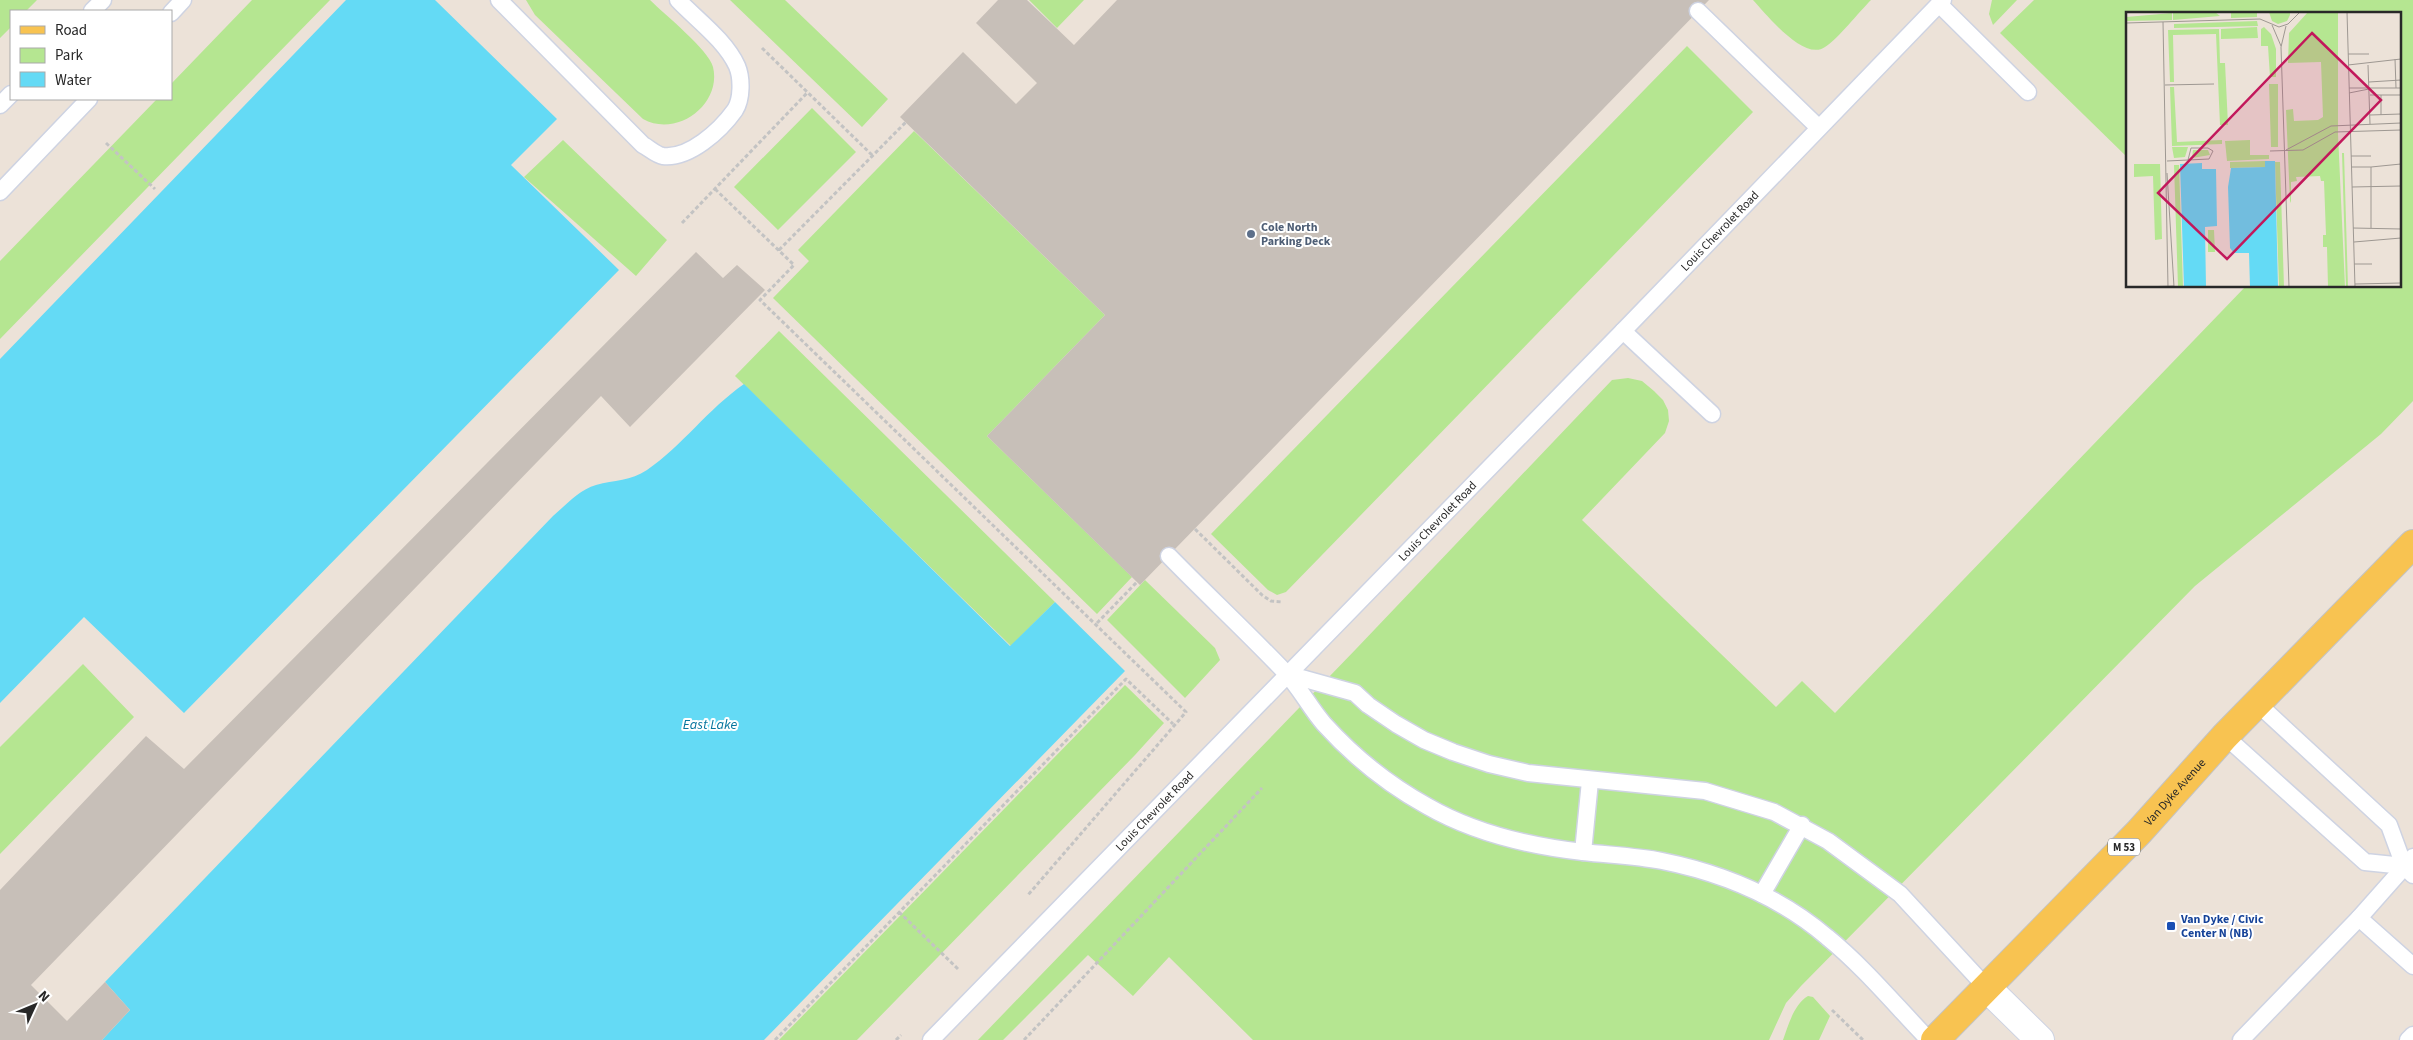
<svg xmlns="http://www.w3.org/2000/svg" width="2413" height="1040" font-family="'Source Sans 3',sans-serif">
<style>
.green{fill:#b5e691}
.water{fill:#64daf5}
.building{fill:#c7bfb8}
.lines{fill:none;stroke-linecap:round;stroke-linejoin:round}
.lane-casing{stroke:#ced3e2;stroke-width:19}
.street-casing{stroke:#ced3e2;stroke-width:30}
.primary-casing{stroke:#c3c3c3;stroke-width:30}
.path{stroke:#c3c3c3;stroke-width:3;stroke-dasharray:4 2.5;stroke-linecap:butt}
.lane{stroke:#fff;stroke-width:16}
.street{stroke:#fff;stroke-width:28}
.primary{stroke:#f8c351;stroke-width:28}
.service-dot{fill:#5c6f8a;stroke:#fff;stroke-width:2}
.transit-dot{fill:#1a4fb4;stroke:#fff;stroke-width:2}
.labels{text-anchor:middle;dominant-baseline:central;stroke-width:4;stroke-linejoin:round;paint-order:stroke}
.shield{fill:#fff;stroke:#686868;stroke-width:1}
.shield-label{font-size:11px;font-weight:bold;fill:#282828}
.service-label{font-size:12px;font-weight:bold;fill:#4e5e75;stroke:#fff;text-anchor:start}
.street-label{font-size:12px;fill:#282828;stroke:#fff}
.transit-label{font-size:12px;font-weight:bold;fill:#164399;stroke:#fff;text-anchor:start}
.water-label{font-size:14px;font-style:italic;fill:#06769e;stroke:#fff}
.inset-road{fill:none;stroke:#9e9892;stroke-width:1}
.view{fill:#c2185b;fill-opacity:0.15;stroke:#c2185b;stroke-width:2.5}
.inset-edge{fill:none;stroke:#282828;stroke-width:2.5}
</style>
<rect width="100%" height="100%" fill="#ece2d8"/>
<path class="green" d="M0 0H37L26 11H11V27L0 38Z
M252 0H330L0 339V261L157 99H171V84Z
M526 0H650C664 14 709 50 713 67 722 104 677 138 643 119L535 15Z
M730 0H785L888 99 862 127Z
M1029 0H1084L1057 28Z
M1753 0H1871C1858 13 1839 38 1825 47 1804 62 1766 14 1753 0Z
M1992 0H2017L1993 25 1989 14Z
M2034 0H2413V401L2381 434 2195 586 1801 986 1786 1003 1769 1040H1253L1169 957 1133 996 1088 955 1003 1040H978L1356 649 1612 380 1628 378 1642 381 1654 391 1663 400 1668 410 1669 421 1665 433 1582 520 1776 707 1802 681 1835 713 2246 286H2399V14H2127V157L2000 33Z
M1687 46 1753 112 1286 592 1277 595 1268 590 1211 534Z
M812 108 856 152 778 230 734 187Z
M914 131 1105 315 987 436 1132 577 1097 614 773 298 809 261 798 250Z
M563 140 667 240 636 276 524 177Z
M779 331 1055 602 1011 646 735 376Z
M1145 580 1215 648 1220 660 1185 698 1107 620Z
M83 664 134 717 0 854V747Z
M1125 685 1164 723 1135 755 857 1040H779Z
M1808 996 1813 997 1830 1016 1819 1040H1783C1788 1026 1794 1004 1808 996Z"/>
<path class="water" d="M346 0H435L557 119 511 165 619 270 184 713 84 617 0 703V359Z
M744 384 1010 646 1055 602 1125 671 764 1040H102L130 1010 105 982 553 516C566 505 579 490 596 485 614 480 631 481 647 470 682 446 708 409 744 384Z"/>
<path class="building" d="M998 0H1027L1074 45 1117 0H1709L1140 585 987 436 1105 315 900 117 963 52 1016 104 1037 83 976 23Z
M696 252 723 278 737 265 765 290 630 427 601 396 31 985 67 1021 105 982 130 1010 102 1040H0V890L146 736 184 769Z"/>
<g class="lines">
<g class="lane-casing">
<g id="lane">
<path d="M499 0 643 145C649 148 656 155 663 156 689 159 720 131 735 110 742 99 742 78 737 66 725 40 697 20 678 0"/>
<path d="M1939 4 2028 92"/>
<path d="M92 11 103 0"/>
<path d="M1698 11 1818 127"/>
<path d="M171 13 183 0"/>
<path d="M0 105 11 94"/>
<path d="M0 192 89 99"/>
<path d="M1623 331 1712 414"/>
<path d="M1169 556C1207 595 1247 632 1285 672 1300 688 1310 708 1324 724 1353 756 1389 785 1427 806 1474 833 1529 846 1583 852 1609 855 1636 856 1662 861 1722 873 1780 897 1827 937 1864 967 1896 1006 1929 1040"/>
<path d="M1287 674 1355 693 1368 705 1396 724 1424 740 1453 752 1489 764 1528 773 1705 791 1774 812 1828 841 1900 894 1986 987"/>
<path d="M2258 704 2389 825 2404 866 2413 875"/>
<path d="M2225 736 2365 862 2404 866"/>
<path d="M1583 852 1590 781"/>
<path d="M1762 894 1802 825"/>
<path d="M2359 918 2413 966"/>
<path id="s1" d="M931 1040 1623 331 1943 0"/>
<path d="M2241 1040 2359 918 2413 857"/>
<path d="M2408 1040 2413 1035"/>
</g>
</g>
<g class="street-casing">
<path id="street" d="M1986 987 2040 1040"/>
</g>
<g class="primary-casing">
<g id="primary">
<path id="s2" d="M1935 1040 2139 832 2225 736 2413 544"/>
</g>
</g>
<path class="path" d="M762 48 873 156
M106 143 155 189
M715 189 794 265 760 300 1186 712 1028 895
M682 223 808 92
M779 250 906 122
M1195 529 1262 595 1271 601 1282 602
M1097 623 1137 582
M899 912 958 969
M1832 1010 1863 1040
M775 1040 1126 679 1173 724
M896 1040 901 1035
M1024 1040 1262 788"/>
<use href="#lane" class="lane"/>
<use href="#street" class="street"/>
<use href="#primary" class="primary"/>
</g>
<circle class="service-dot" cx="1251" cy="234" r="5"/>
<rect class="transit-dot" x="2166" y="921" width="10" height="10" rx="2.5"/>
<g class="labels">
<rect class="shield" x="2108" y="838.5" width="32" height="17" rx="4"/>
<g class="shield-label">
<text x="2124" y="847">M 53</text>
</g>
<g class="service-label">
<text x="1261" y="227">Cole North<tspan x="1261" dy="14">Parking Deck</tspan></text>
</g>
<g class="street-label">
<text stroke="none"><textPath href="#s1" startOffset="1130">Louis Chevrolet Road</textPath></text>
<text stroke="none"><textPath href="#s1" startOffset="725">Louis Chevrolet Road</textPath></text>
<text stroke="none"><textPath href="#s2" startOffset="345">Van Dyke Avenue</textPath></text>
<text stroke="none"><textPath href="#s1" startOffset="320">Louis Chevrolet Road</textPath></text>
</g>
<g class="transit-label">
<text x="2181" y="919">Van Dyke / Civic<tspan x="2181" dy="14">Center N (NB)</tspan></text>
</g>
<g class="water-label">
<text x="710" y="725">East Lake</text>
</g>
</g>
<g transform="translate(2126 12)">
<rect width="275" height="275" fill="#ece2d8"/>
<path d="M89 0 94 4 47 8V1ZM105 0H131V5L105 6ZM143 0H164V3L161 9 152 12 146 9ZM182 0H212V122L219 275H202L201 235H197V223H200L198 169H195L194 164 170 165 171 169 165 170V191L164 189 160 98 167 97 168 109 192 108 197 105 195 50 162 51 163 21ZM46 1V8L0 9V5ZM131 9 132 14 48 16V12ZM131 15 132 26 95 27V17ZM138 15 145 22 150 37V65H144L142 34H135V17ZM93 17 94 51H99L102 113H94L90 22 47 23 48 70H44L42 18ZM143 72H152V135H145ZM44 75H48L51 130 96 128V132L46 134ZM124 128V143H143V147L101 149 99 129ZM46 135H62L59 145 48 146ZM67 138H82L84 143 66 146ZM216 141H218L222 275H220ZM139 149 140 155 104 156V150ZM149 150H154L158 275H153ZM8 152H34L36 227 29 228 27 164 8 165ZM48 153H53L57 275H52ZM82 218H88L89 240H82Z" fill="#b5e691"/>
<path d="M139 149H149L152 275H124L123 241H108L104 236 102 175 105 156 139 155ZM76 151V157H90L91 214 79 215 80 275H58L54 152Z" fill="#64daf5"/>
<path class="inset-road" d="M221 0 229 275M37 10 42 275M0 11 134 7 153 15 162 12 174 0M146 13 155 34M160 14 155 35 163 275M222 42H243M269 47 270 76M222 53 275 47M242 53 244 112M243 70 275 68M39 73 88 72M223 76H275M223 81 243 77M244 83H275M255 83V103M244 103 275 102M160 138 205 114 275 111M144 139 177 138 209 120 275 118M225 144H245M41 149 83 147 87 139 82 136H65L62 148M225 155H245M41 161 48 275M226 175 275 174M227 216 275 217M245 216V155L275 152M228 230 275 226M228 252H246M229 272 275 271M15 275 48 274"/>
<path class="view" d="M186 21 255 88 101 247 32 181Z"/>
<rect width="275" height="275" class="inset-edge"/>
</g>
<rect x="10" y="10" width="162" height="90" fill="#ffffff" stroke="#a9a9a9"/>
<rect x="20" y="26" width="25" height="8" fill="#f8c351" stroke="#a9a9a9"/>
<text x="55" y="35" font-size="15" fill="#282828">Road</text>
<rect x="20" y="48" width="25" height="15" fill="#b5e691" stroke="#a9a9a9"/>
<text x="55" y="60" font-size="15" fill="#282828">Park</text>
<rect x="20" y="72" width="25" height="15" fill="#64daf5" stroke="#a9a9a9"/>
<text x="55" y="85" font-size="15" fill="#282828">Water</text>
<g transform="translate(35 1005) rotate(46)" stroke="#ffffff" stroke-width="4" paint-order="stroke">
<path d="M0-4L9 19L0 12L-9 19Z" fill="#282828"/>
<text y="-8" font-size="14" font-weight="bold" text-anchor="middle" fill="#282828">N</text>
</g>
</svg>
